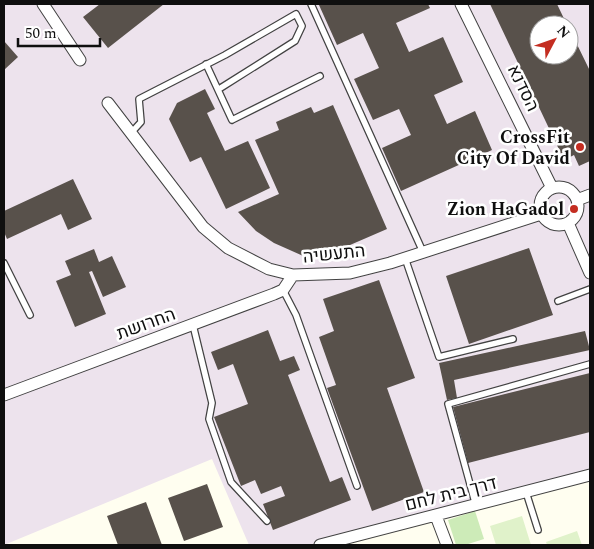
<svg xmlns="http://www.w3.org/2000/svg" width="594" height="549" font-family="Spectral,Heebo,serif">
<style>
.industrial{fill:#ede3ed;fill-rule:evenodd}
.green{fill:#cdebb8}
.pitch{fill:#e0f2ca}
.building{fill:#58514b}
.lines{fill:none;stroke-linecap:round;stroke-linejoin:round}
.lane-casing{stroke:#424242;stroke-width:8}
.street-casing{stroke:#424242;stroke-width:13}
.lane{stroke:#fff;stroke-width:5.5}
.street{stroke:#fff;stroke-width:11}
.poi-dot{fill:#c42d21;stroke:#fff;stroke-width:2}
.labels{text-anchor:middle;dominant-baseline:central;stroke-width:5;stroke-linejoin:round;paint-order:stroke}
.street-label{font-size:18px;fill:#0f0f0f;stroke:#fff}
.poi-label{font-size:18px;font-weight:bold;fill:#0f0f0f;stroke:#fff;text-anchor:end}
</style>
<rect width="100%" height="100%" fill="#fffef0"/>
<path class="industrial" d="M4 4H590V475L313 545H249L212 459 4 545ZM539 25H569V55H539Z"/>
<path class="green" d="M475 511 484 539 465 545H456L448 520Z"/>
<path class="pitch" d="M522 516 531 545H496L490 526Z
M577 531 582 545H547L546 542Z"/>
<path class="building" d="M100 4H164L108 48 83 17Z
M323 4H428L430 8 396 23 409 52 443 37 463 82 434 95 447 124 475 111 492 150 401 191 382 148 411 135 399 109 373 120 354 79 379 68 363 33 337 45 319 5Z
M490 4H557L567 25H539V55H569V28L590 71V161L579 166 574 155 564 160Z
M4 41 18 57 4 70Z
M205 89 215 109 207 113 225 151 248 141 270 188 226 209 201 157 190 162 169 119 177 103Z
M333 105 387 229 320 258 310 259 274 243 256 231 238 212 279 194 255 140 279 130 276 122 311 107 314 113Z
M73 179 92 219 68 230 61 214 7 239 4 232V211Z
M529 248 553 315 469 344 446 276Z
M94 249 99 262 112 256 126 287 103 297 92 271 89 272 106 314 75 327 56 281 71 275 65 261Z
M379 280 415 378 387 388 424 492 372 511 327 388 336 385 319 337 334 331 323 299Z
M268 330 280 361 294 356 300 370 288 375 330 482 342 477 351 500 273 530 263 504 285 496 281 486 261 494 255 480 241 486 214 417 248 404 233 364 218 370 211 352Z
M585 331 590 350 454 380 457 398 447 400 439 363Z
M590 373V432L468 463 453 407Z
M207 484 223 527 184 541 168 498Z
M146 502 162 545H118L107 516Z"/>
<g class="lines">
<g class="lane-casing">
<path id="lane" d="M311 4 423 252
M206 64 232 120 320 76
M131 133 141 122 139 99 225 55 296 14 302 26 295 41 219 89
M405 258 439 357 513 339
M4 263 30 315
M283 290 296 315 357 486
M558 301 590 289
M193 325 212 403 209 419 231 482 267 521
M526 492 538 530
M476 506 448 404 590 364"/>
</g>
<g class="street-casing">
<path id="street" d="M43 4 80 60
M461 4 552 188
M108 103 203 227 228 248 269 269 293 275 350 273 390 263 541 214
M540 206a19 19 0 1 1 38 0a19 19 0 1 1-38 0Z
M577 200 590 195
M568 223 590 273
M4 395 274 294 283 290 293 275
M436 516 447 545
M320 545 590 475"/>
</g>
<use href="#lane" class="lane"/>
<use href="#street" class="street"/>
</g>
<g class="poi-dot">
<circle cx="580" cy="147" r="5"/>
<circle cx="574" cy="209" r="5"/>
</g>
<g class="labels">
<g class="street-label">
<text transform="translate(523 88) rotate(64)">הסדנא</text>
<text transform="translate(334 254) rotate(-6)">התעשיה</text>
<text transform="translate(146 324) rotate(-20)">החרושת</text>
<text transform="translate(451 494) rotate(-14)">דרך בית לחם</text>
</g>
<g class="poi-label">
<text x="570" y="137">CrossFit<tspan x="570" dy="21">City Of David</tspan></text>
<text x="564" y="209">Zion HaGadol</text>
</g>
</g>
<rect width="594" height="549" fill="none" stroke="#0f0f0f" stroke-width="10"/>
<g transform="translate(554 40) rotate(49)"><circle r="24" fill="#ffffff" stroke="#9f9f9f"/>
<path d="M0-4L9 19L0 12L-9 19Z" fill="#c42d21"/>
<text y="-8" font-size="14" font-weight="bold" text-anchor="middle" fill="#0f0f0f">N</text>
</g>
<path d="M18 38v8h82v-8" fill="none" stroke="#0f0f0f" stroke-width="2.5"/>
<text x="25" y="38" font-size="15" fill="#0f0f0f" stroke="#ffffff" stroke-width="4" paint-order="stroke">50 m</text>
</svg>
